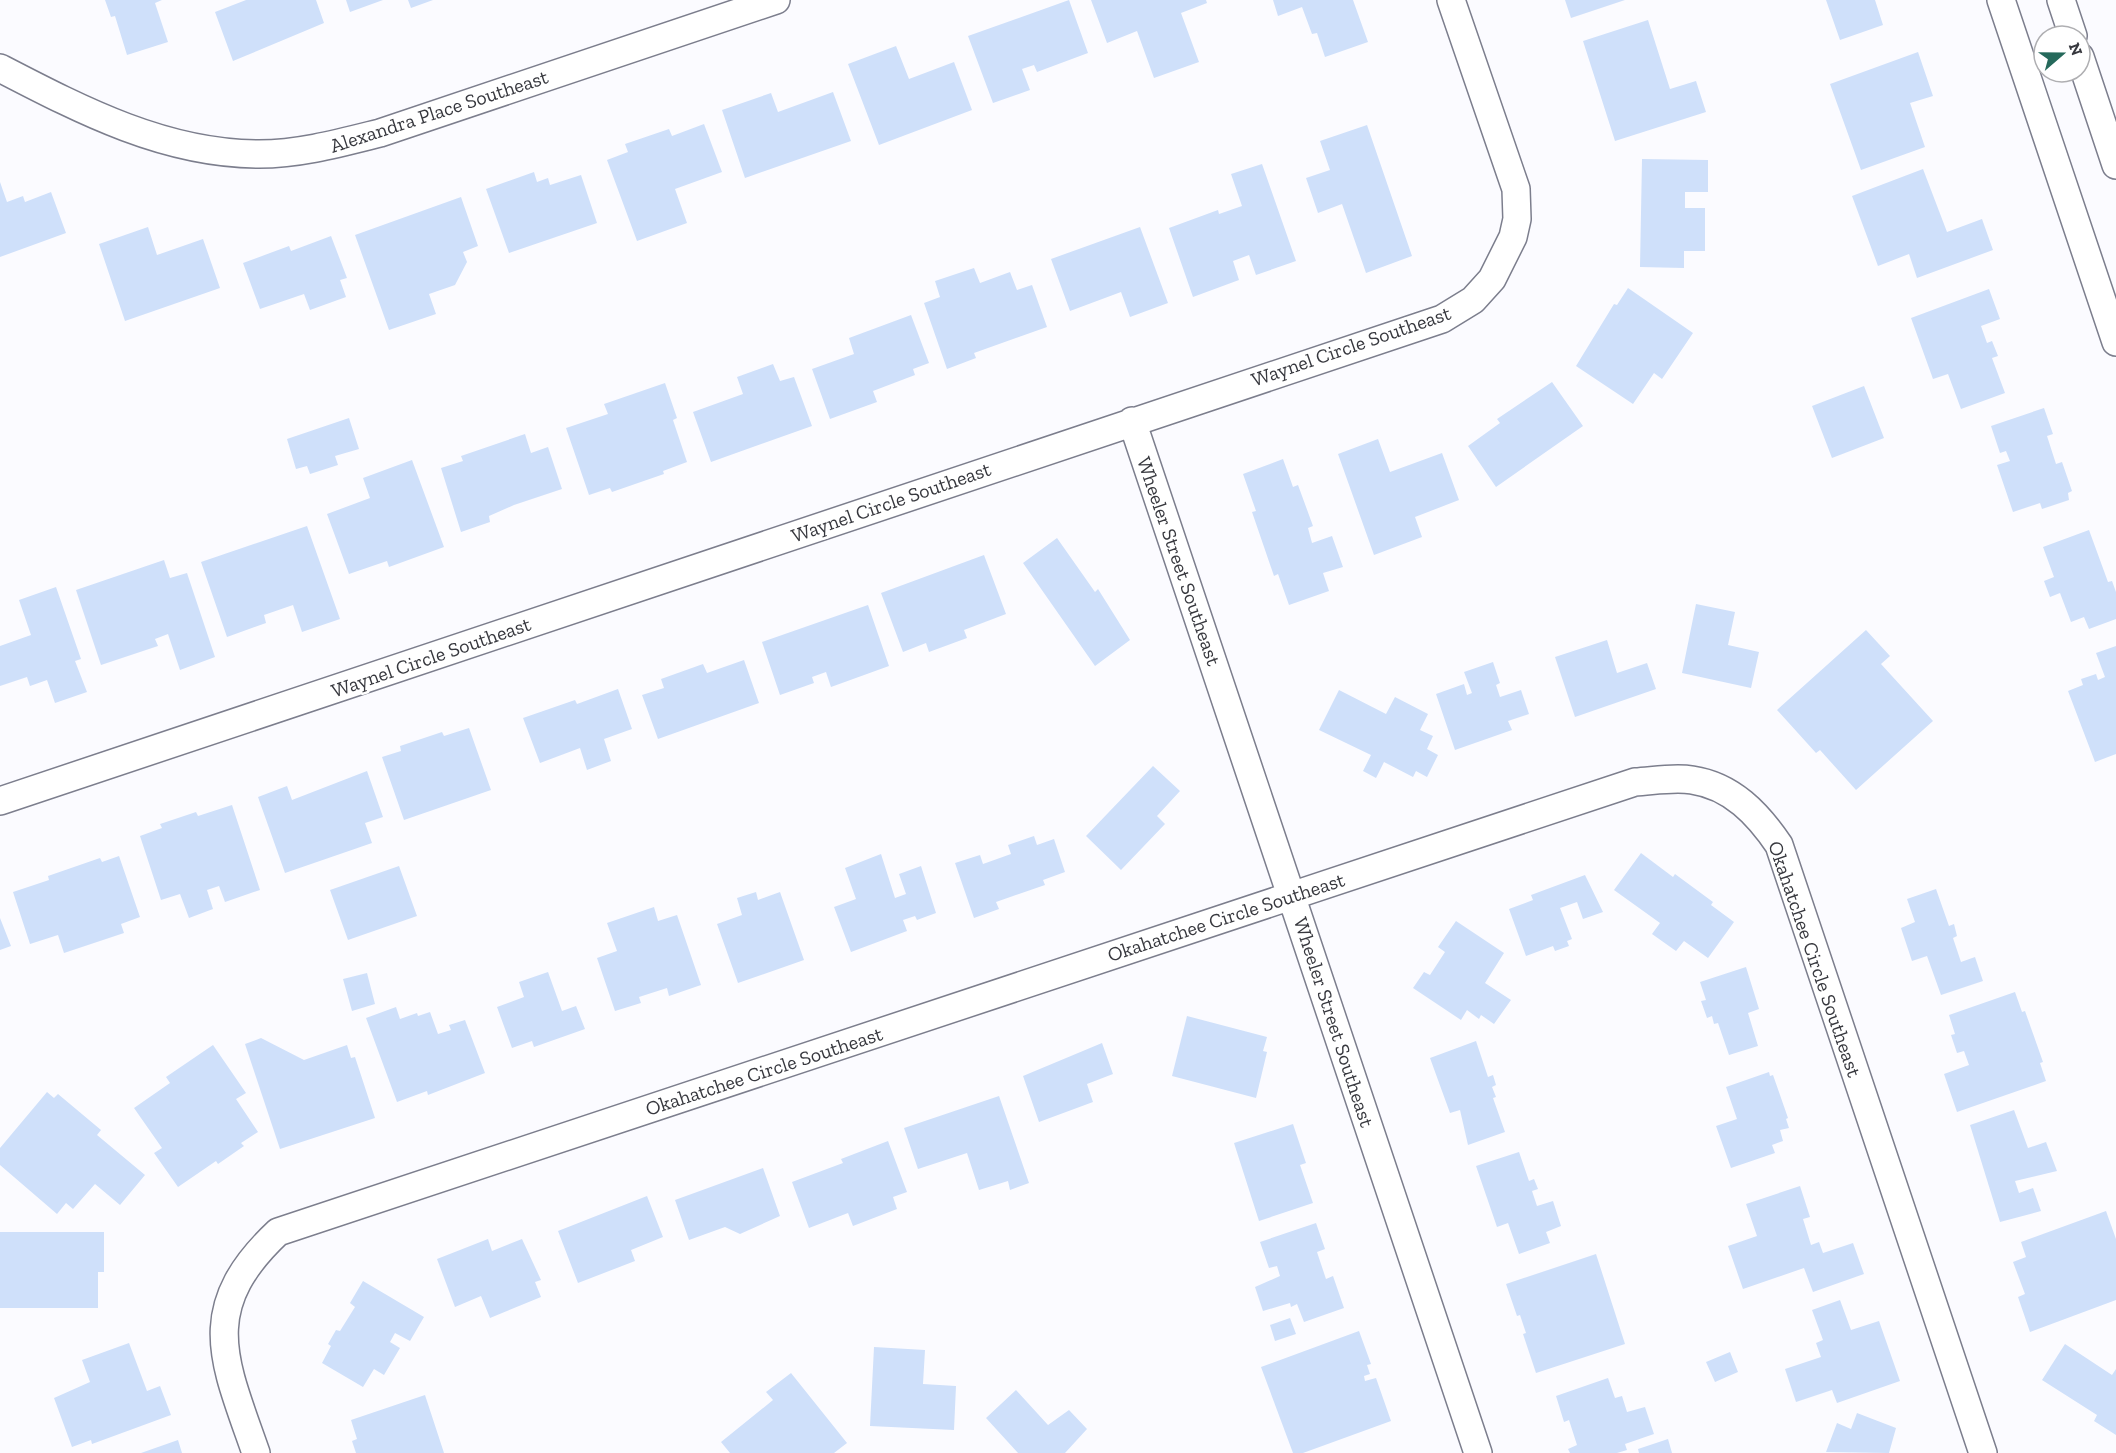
<svg xmlns="http://www.w3.org/2000/svg" width="2116" height="1453" font-family="'Zilla Slab',serif">
<style>
.building{fill:#cfe0fa}
.lines{fill:none;stroke-linecap:round;stroke-linejoin:round}
.street-casing{stroke:#7c7e8d;stroke-width:30}
.street{stroke:#fff;stroke-width:27}
.labels{text-anchor:middle;dominant-baseline:central;stroke-width:5;stroke-linejoin:round;paint-order:stroke}
.street-label{font-size:20px;fill:#37383e;stroke:#fff}
</style>
<rect width="100%" height="100%" fill="#fbfbff"/>
<path class="building" d="M105 0H162L155 3 168 42 127 55 115 16 111 17Z
M246 0H316L324 23 233 61 215 12Z
M346 0H383L350 12Z
M408 0H433L411 8Z
M1069 0 1088 53 1037 72 1034 65 1022 69 1030 90 993 103 968 36Z
M1091 0H1206L1207 3 1181 13 1199 62 1154 78 1137 31 1107 43Z
M1273 0H1353L1368 42 1325 57 1317 33 1312 34 1302 7 1278 16Z
M1565 0H1625L1571 18Z
M1826 0H1875L1883 25 1840 40Z
M1648 20 1670 89 1696 81 1706 112 1615 141 1583 41Z
M896 46 909 79 954 62 972 110 879 145 848 64Z
M1918 52 1933 96 1910 103 1925 147 1861 170 1830 84Z
M833 92 851 141 745 178 722 110 771 93 778 112Z
M704 124 722 172 675 189 687 223 637 241 607 160 628 152 625 144 669 129 672 136Z
M1367 125 1412 256 1366 273 1342 204 1318 213 1306 178 1330 170 1320 141Z
M1642 159 1708 160V192H1685V208H1705V251H1684V268L1640 267Z
M1262 164 1296 261 1256 275 1249 255 1233 261 1239 280 1193 297 1169 228 1218 210 1219 214 1242 206 1231 174Z
M1923 169 1947 232 1982 219 1993 250 1917 278 1909 254 1878 266 1852 196Z
M534 172 537 182 548 178 550 185 581 175 597 223 509 253 486 189Z
M0 182 7 202 23 196 25 202 51 192 66 233 0 257Z
M461 197 478 246 463 252 467 262 455 285 429 294 436 314 389 330 355 235Z
M148 227 157 255 203 239 220 288 125 321 99 244Z
M1140 227 1168 303 1130 317 1121 292 1070 311 1051 259Z
M331 236 347 278 340 280 346 297 310 310 304 294 260 309 243 263 289 246 291 251Z
M974 268 980 283 1010 272 1017 290 1032 285 1047 327 974 353 976 358 947 369 924 303 940 297 935 281Z
M1628 288 1693 333 1662 379 1654 373 1633 404 1576 366 1614 304 1617 305Z
M1989 289 2000 319 1981 326 1987 343 1992 341 1998 356 1992 358 2005 393 1961 409 1948 374 1933 379 1911 318Z
M911 315 929 363 913 369 915 375 873 391 877 402 830 419 812 369 854 354 849 338Z
M773 364 780 381 794 377 812 426 711 462 693 412 743 394 737 377Z
M1552 382 1583 426 1496 487 1468 446 1500 423 1497 419Z
M665 383 677 418 673 420 687 462 663 471 664 474 612 492 610 488 589 495 566 428 608 414 604 404Z
M1864 386 1884 438 1832 458 1812 406Z
M2044 408 2053 434 2047 436 2056 464 2062 462 2072 491 2068 493 2069 500 2042 509 2040 503 2013 512 1997 465 2010 461 2006 451 2000 453 1991 426Z
M349 418 359 449 335 456 338 465 310 474 307 466 296 469 287 439Z
M525 434 531 453 548 447 562 489 514 505 489 516 490 522 461 532 441 468 463 461 461 456Z
M1378 439 1390 472 1442 453 1459 500 1415 517 1422 537 1374 555 1338 454Z
M1283 459 1293 487 1298 485 1313 526 1308 528 1312 543 1332 536 1343 567 1323 573 1329 591 1289 605 1278 574 1274 576 1252 512 1256 511 1243 474Z
M412 460 444 547 389 567 387 561 349 574 327 514 370 498 363 478Z
M307 526 340 619 302 632 293 605 264 615 266 623 227 637 201 562Z
M2089 530 2108 582 2112 581 2116 592V619L2089 629 2084 617 2071 622 2060 593 2050 597 2044 581 2054 577 2043 547Z
M1057 538 1095 592 1098 589 1130 640 1095 666 1023 563Z
M984 555 1006 614 964 630 967 638 929 652 926 643 903 652 881 593Z
M164 560 170 578 187 573 215 657 180 670 168 634 155 639 158 646 101 665 76 590Z
M56 587 81 659 75 661 87 692 55 703 47 680 30 686 27 677 0 686V646L31 635 19 600Z
M1696 604 1735 612 1728 645 1759 652 1751 688 1682 673Z
M868 605 889 666 831 687 826 672 812 677 814 683 780 695 762 642Z
M1866 630 1890 656 1881 664 1933 721 1856 790 1820 750 1816 753 1777 710Z
M1607 640 1617 673 1647 663 1656 689 1575 717 1555 657Z
M2116 646V754L2095 762 2068 691 2083 685 2081 679 2096 674 2098 680 2105 677 2096 653Z
M744 660 759 703 658 739 642 695 664 688 661 679 703 664 707 673Z
M1493 662 1500 683 1496 685 1500 697 1521 690 1529 714 1508 721 1512 730 1455 750 1436 694 1464 684 1467 695 1472 693 1464 672Z
M618 689 632 729 604 739 611 761 587 770 580 748 540 763 523 718 575 700 577 704Z
M1339 690 1386 714 1395 697 1428 714 1420 730 1433 736 1427 749 1438 755 1427 777 1416 771 1413 777 1384 762 1376 778 1363 771 1371 755 1319 730Z
M469 728 491 790 404 820 382 757 401 751 400 746 442 732 444 736Z
M1153 766 1180 791 1157 816 1165 824 1121 870 1086 836Z
M367 771 383 817 365 823 372 843 285 873 258 797 287 786 292 800Z
M232 805 260 890 225 902 219 886 207 890 213 909 189 918 180 894 161 900 140 836 162 828 160 824 196 812 198 816Z
M1034 836 1037 845 1054 839 1065 872 1043 880 1045 885 996 902 999 909 974 918 955 863 980 855 983 864 1011 854 1008 845Z
M1641 853 1673 877 1675 874 1713 902 1711 905 1734 922 1708 958 1684 941 1676 951 1652 934 1660 923 1614 890Z
M881 854 895 898 906 894 899 874 921 866 936 913 917 920 915 916 903 920 907 931 851 952 834 907 856 899 845 868Z
M119 856 140 917 121 924 124 933 64 953 58 935 30 944 13 892 49 880 48 876 100 858 102 862Z
M399 866 417 916 348 940 330 890Z
M1585 875 1603 912 1583 919 1577 902 1560 908 1572 939 1567 941 1569 946 1555 951 1553 946 1526 956 1509 909 1533 900 1531 895Z
M1936 889 1949 926 1954 924 1957 936 1953 938 1961 962 1975 957 1983 981 1941 995 1927 956 1912 961 1901 928 1915 922 1907 899Z
M756 892 758 900 780 892 804 960 738 983 717 924 742 915 737 898Z
M654 907 658 921 677 915 701 985 669 996 667 988 639 997 641 1003 615 1011 597 958 617 951 607 923Z
M0 918 11 946 0 950Z
M1456 921 1504 953 1485 983 1511 1000 1494 1024 1481 1015 1479 1019 1467 1010 1461 1020 1413 988 1424 972 1430 975 1445 952 1438 947Z
M1746 967 1759 1009 1748 1013 1758 1046 1729 1055 1718 1023 1714 1024 1712 1016 1707 1018 1701 1001 1706 1000 1700 982Z
M548 972 562 1011 576 1006 585 1029 534 1047 532 1041 512 1048 497 1007 524 997 519 982Z
M367 973 375 1004 352 1011 343 979Z
M2015 992 2022 1012 2025 1011 2043 1062 2040 1063 2046 1081 1957 1112 1944 1074 1969 1065 1964 1051 1957 1053 1951 1035 1955 1034 1949 1015Z
M396 1007 400 1019 417 1013 418 1016 430 1012 438 1034 451 1030 449 1025 465 1020 485 1073 428 1095 427 1091 397 1102 366 1018Z
M1187 1016 1267 1037 1263 1051 1267 1052 1256 1098 1172 1076Z
M261 1038 304 1060 347 1045 351 1058 355 1057 375 1118 280 1149 245 1044Z
M1476 1041 1488 1077 1493 1075 1496 1085 1492 1087 1496 1097 1493 1098 1505 1132 1468 1145 1460 1110 1450 1113 1430 1058Z
M1102 1043 1113 1074 1087 1084 1093 1102 1039 1122 1023 1076Z
M213 1045 246 1093 236 1099 258 1132 241 1143 244 1146 218 1164 216 1161 178 1187 154 1153 162 1148 134 1108 170 1083 166 1077Z
M1769 1072 1770 1076 1773 1075 1788 1118 1786 1119 1789 1128 1780 1130 1783 1141 1772 1145 1775 1153 1731 1168 1716 1126 1737 1119 1726 1087Z
M47 1092 54 1098 58 1094 101 1130 97 1135 145 1175 120 1205 95 1184 73 1209 66 1203 57 1214 0 1165V1148Z
M999 1096 1029 1183 1010 1190 1008 1181 979 1190 967 1153 918 1169 904 1128Z
M2014 1110 2028 1148 2046 1142 2057 1171 2015 1181 2019 1193 2033 1188 2041 1211 2000 1222 1970 1125Z
M1293 1124 1306 1163 1300 1165 1313 1203 1259 1221 1234 1143Z
M888 1141 907 1192 893 1197 897 1209 853 1226 848 1213 809 1228 792 1182 843 1163 841 1159Z
M1519 1152 1529 1181 1534 1179 1538 1189 1532 1191 1537 1206 1553 1201 1561 1226 1546 1232 1550 1243 1519 1254 1508 1223 1497 1227 1476 1166Z
M763 1168 780 1216 740 1234 725 1227 689 1240 675 1200Z
M1800 1186 1810 1217 1803 1219 1811 1245 1819 1242 1823 1253 1853 1243 1864 1274 1813 1292 1804 1268 1743 1289 1728 1246 1757 1236 1746 1204Z
M647 1196 663 1237 631 1250 635 1261 578 1283 558 1231Z
M2106 1211 2116 1239V1300L2030 1332 2018 1297 2025 1294 2013 1262 2026 1257 2021 1242Z
M1316 1223 1325 1249 1317 1252 1326 1279 1333 1276 1344 1308 1304 1322 1297 1304 1291 1307 1290 1303 1263 1311 1255 1287 1280 1276 1277 1266 1269 1268 1260 1242Z
M0 1232H104V1272H98V1308H0Z
M488 1239 492 1251 522 1239 541 1280 535 1282 541 1297 490 1318 481 1296 455 1307 437 1259Z
M1596 1254 1625 1344 1536 1373 1523 1334 1526 1333 1520 1315 1517 1316 1506 1284Z
M363 1281 424 1317 410 1341 395 1333 390 1342 400 1348 384 1375 374 1369 363 1387 322 1363 331 1346 328 1344 336 1330 340 1331 355 1307 350 1303Z
M1840 1300 1851 1330 1879 1321 1900 1381 1837 1403 1832 1390 1796 1402 1785 1369 1821 1357 1816 1343 1823 1340 1812 1310Z
M1290 1318 1296 1334 1275 1341 1270 1325Z
M1359 1331 1371 1364 1367 1365 1370 1374 1364 1376 1365 1381 1376 1378 1391 1421 1303 1453H1293L1261 1367Z
M129 1343 147 1391 160 1386 171 1415 92 1444 91 1440 72 1447 54 1398 90 1382 82 1360Z
M2065 1344 2112 1375 2116 1369V1435L2094 1421 2097 1415 2042 1380Z
M874 1347 925 1350 923 1384 956 1386 954 1430 870 1426Z
M1730 1352 1738 1372 1715 1382 1706 1362Z
M791 1373 847 1443 834 1453H730L721 1442 773 1400 766 1392Z
M1608 1378 1615 1398 1622 1396 1627 1412 1645 1407 1654 1434 1625 1444 1627 1450 1617 1453H1570L1568 1449 1577 1445 1569 1420 1564 1422 1556 1396Z
M1016 1390 1048 1425 1069 1410 1087 1429 1065 1453H1018L986 1418Z
M425 1395 444 1453H356L352 1441 357 1439 351 1420Z
M1857 1413 1896 1428 1889 1453 1826 1452 1837 1423 1851 1429Z
M1668 1439 1672 1453H1639L1638 1449Z
M178 1440 182 1453H141Z"/>
<g class="lines">
<g class="street-casing">
<path id="street" d="M2001 0 2116 342
M2061 0 2073 36
M2080 57 2116 165
M0 68C81 110 165 154 259 154 300 154 340 143 380 133L776 0
M1132 421 1478 1453
M0 801 1442 319 1473 300 1492 279 1513 237 1517 219 1516 189 1451 0
M256 1453C224 1361 196 1309 278 1232L1635 782C1653 781 1674 777 1692 780 1732 786 1758 814 1779 845L1983 1453"/>
</g>
<use href="#street" class="street"/>
</g>
<g class="labels">
<g class="street-label">
<text transform="translate(439 111) rotate(-18)">Alexandra Place Southeast</text>
<text transform="translate(1351 346) rotate(-19)">Waynel Circle Southeast</text>
<text transform="translate(891 502) rotate(-19)">Waynel Circle Southeast</text>
<text transform="translate(1179 561) rotate(71)">Wheeler Street Southeast</text>
<text transform="translate(431 657) rotate(-19)">Waynel Circle Southeast</text>
<text transform="translate(1226 917) rotate(-18)">Okahatchee Circle Southeast</text>
<text transform="translate(1815 959) rotate(71)">Okahatchee Circle Southeast</text>
<text transform="translate(1334 1022) rotate(72)">Wheeler Street Southeast</text>
<text transform="translate(764 1071) rotate(-18)">Okahatchee Circle Southeast</text>
</g>
</g>
<g transform="translate(2062 54) rotate(70)"><circle r="28" fill="#ffffff" stroke="#afafb2" stroke-width="1.5"/>
<path d="M0-4.5L10 22L0 15L-10 22Z" fill="#25695b"/>
<text y="-9" font-size="16" font-weight="bold" text-anchor="middle" fill="#37383e">N</text>
</g>
</svg>
